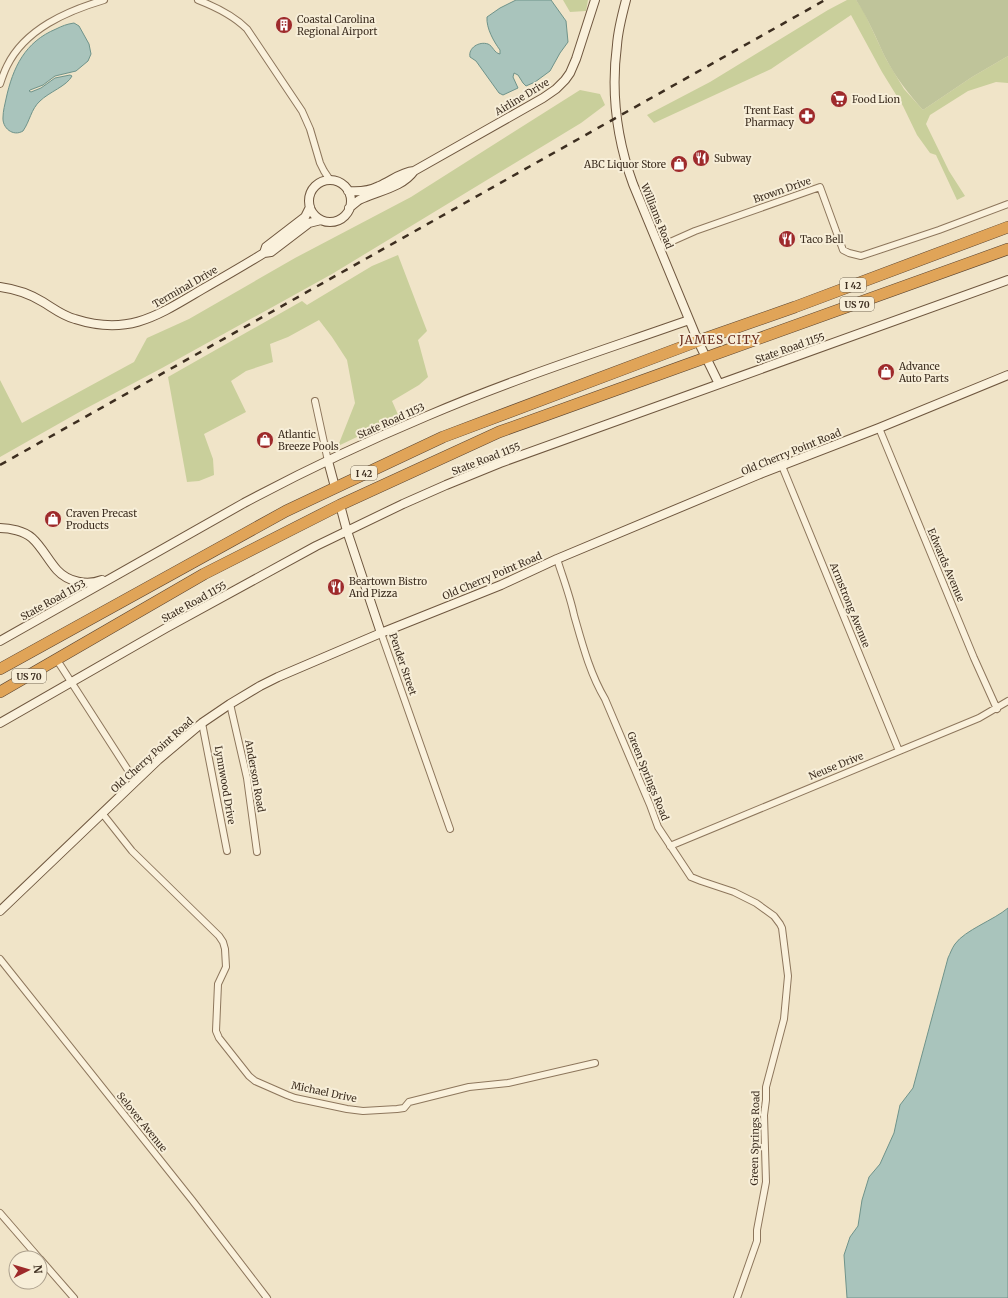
<svg xmlns="http://www.w3.org/2000/svg" width="1008" height="1298" font-family="Merriweather,serif">
<style>
.green{fill:#c9cf9b}
.cemetery{fill:#bfc49a}
.water{fill:#a9c4bc;stroke:#6f938a}
.lines{fill:none;stroke-linecap:round;stroke-linejoin:round}
.street-casing{stroke:#8d765c;stroke-width:8}
.secondary-casing{stroke:#6f573f;stroke-width:10}
.highway-casing{stroke:#5b4430;stroke-width:12}
.street{stroke:#faf1dc;stroke-width:6}
.secondary{stroke:#faf1dc;stroke-width:8}
.highway{stroke:#e0a458;stroke-width:11}
.rail{stroke:#3d2e20;stroke-width:2.5;stroke-dasharray:7 7;stroke-linecap:butt}
.labels{text-anchor:middle;dominant-baseline:central;stroke-width:4;stroke-linejoin:round;paint-order:stroke}
.shield{fill:#f7eed8;stroke:#756857;stroke-width:1}
.shield-label{font-size:9px;font-weight:bold;fill:#3d2e20}
.poi-label{font-size:10px;fill:#3d2e20;stroke:#f7eed8;text-anchor:start}
.street-label{font-size:10px;fill:#3d2e20;stroke:#f7eed8}
.quarter-label{font-size:12px;letter-spacing:1px;fill:#6b2e1e;stroke:#f7eed8}
</style>
<rect width="100%" height="100%" fill="#f0e4c8"/>
<path class="green" d="M563 0H588L586 11 570 12Z
M847 0H856L863 10 886 59 904 89 923 110 972 77 1008 56V83L996 82 968 91 930 115 926 124 949 171 965 196 957 200 936 155 930 153 917 135 903 106 882 72 851 15 771 69 654 123 647 115 710 82 828 10Z
M580 90 600 94 605 105 581 123 332 274 162 368 83 410 0 457V380L22 423 134 362 147 338 189 319 295 258 411 197Z
M398 255 427 331 418 340 428 377 419 385 392 401 399 417 338 446 355 403 347 360 332 337 319 320 288 337 270 344 273 362 246 371 231 381 246 412 204 434 213 459 214 475 199 481 187 482 168 377 302 301 307 305 372 266Z"/>
<path class="cemetery" d="M856 0H1008V56L972 77 923 110C908 93 896 78 885 57 876 38 868 18 856 0Z"/>
<path class="water" d="M516 0H551L566 21 568 42 560 53 550 71 535 82 526 86 523 83 518 75 514 73 513 77 518 88 503 95 499 93 476 61 470 57C468 48 479 41 488 44 493 46 494 53 500 54V50C494 42 486 28 487 17L500 8Z
M74 23 79 26 89 44 91 54 88 61 76 71 55 76 43 85 30 90 29 91 31 92 41 88 55 78 70 75 72 76C67 86 49 92 40 101 31 109 30 121 23 131 13 137 2 128 3 117 3 111 5 104 6 99 13 67 25 42 56 29 62 26 67 24 74 23Z
M1008 908V1298H847L844 1255 850 1237 858 1226 862 1200 869 1177 880 1164 894 1133 900 1105 913 1088 948 958C950 954 952 948 955 944 965 930 994 920 1008 908Z"/>
<g class="lines">
<g class="street-casing">
<path id="street" d="M198 0C216 7 233 15 247 29L302 111 310 129 320 163 324 171 330 180
M0 84C2 78 4 72 7 66 25 29 67 11 104 0
M659 247 695 231 820 187 843 250 849 253 861 256 939 230 1008 204
M315 401 328 461
M879 428 974 658 997 709
M782 466 899 751
M557 559C563 578 570 596 574 615 582 643 590 674 605 699L650 805 658 827 691 877 701 881 734 892 756 903 774 916 780 924 782 928 788 976 784 1019 766 1087V1100L764 1115 766 1182 757 1230V1241L737 1298
M381 633 450 829
M57 660 135 781
M230 704 247 778 257 852
M202 723 227 851
M102 813 132 851 219 936 223 942 225 949 226 967 218 984 216 1031 219 1038 249 1076 255 1081 287 1095 295 1098 347 1109 363 1111 397 1109 404 1108 409 1102 469 1087 508 1083 595 1063
M670 846 979 718 1008 701
M0 959 192 1200 267 1298
M0 1213 39 1258
M40 1259 74 1298"/>
</g>
<g class="secondary-casing">
<path id="secondary" d="M626 0C622 15 618 30 617 45 611 91 617 140 633 184L698 341 719 384
M309 201a21 21 0 1 1 42 0a21 21 0 1 1-42 0Z
M348 191C359 192 369 191 379 186 391 181 401 172 414 171L543 98 556 89 565 80 570 73 576 59 595 0
M349 208C353 205 356 202 359 200 377 191 402 188 414 171
M264 253 266 247 305 217 310 207
M0 287C15 289 30 294 43 302 53 308 63 316 75 319 128 336 157 316 201 290 222 278 243 266 264 253L271 252 309 223 321 220
M328 461 335 487
M340 505 347 531 381 633
M0 528C10 528 24 531 32 538 42 547 48 560 57 570 68 582 87 586 102 580
M0 641 244 503C304 471 365 442 427 416 513 379 601 351 689 320
M0 723 166 628 316 546 403 504 446 485 500 463 1008 280
M0 911 158 760 202 723 230 704 260 686 278 677 381 633 501 585 557 559 760 474 879 428 1008 375"/>
</g>
<g class="highway-casing">
<path id="highway" d="M0 669 286 511 443 437 698 341 795 307 1008 227
M0 692 204 574 340 505 499 432 1008 249"/>
</g>
<use href="#street" class="street"/>
<use href="#secondary" class="secondary"/>
<use href="#highway" class="highway"/>
<path class="rail" d="M0 465 825 0"/>
</g>
<defs>
<g id="building-disc" transform="scale(0.9)"><circle r="9.5" fill="#9e2a2b" stroke="#f7eed8"/><path d="M-4-6H4V6H1V3H-1V6H-4ZM-2.5-4.3h1.7v1.8h-1.7ZM.8-4.3h1.7v1.8H.8ZM-2.5-1h1.7V.8h-1.7ZM.8-1h1.7V.8H.8Z" fill="#fff"/></g>
<g id="supermarket-disc" transform="scale(0.9)"><circle r="9.5" fill="#9e2a2b" stroke="#f7eed8"/><path d="M-6-5.5h2.5l.6 2H6L4.5 2H-2.5L-4.4-4H-6ZM-1.5 3.2a1.3 1.3 0 1 0 .1 0ZM3 3.2a1.3 1.3 0 1 0 .1 0Z" fill="#fff"/></g>
<g id="pharmacy-disc" transform="scale(0.9)"><circle r="9.5" fill="#9e2a2b" stroke="#f7eed8"/><path d="M-2-6h4v4h4v4h-4v4h-4v-4h-4v-4h4Z" fill="#fff"/></g>
<g id="restaurant-disc" transform="scale(0.9)"><circle r="9.5" fill="#9e2a2b" stroke="#f7eed8"/><path d="M-5-6h1v4h1v-4h1v4h1v-4h1v5L-1.5 .5V6h-2V.5L-5-1ZM5-6V6H3V1.5H1.5Q1.5-4 5-6Z" fill="#fff"/></g>
<g id="shop-disc" transform="scale(0.9)"><circle r="9.5" fill="#9e2a2b" stroke="#f7eed8"/><path d="M-5-2.5h2.3a2.7 3.5 0 0 1 5.4 0H5L5.5 6h-11ZM-1.5-2.5h3a1.5 2.3 0 0 0-3 0Z" fill="#fff"/></g>
</defs>
<g fill-rule="evenodd">
<use href="#building-disc" x="284" y="25"/>
<use href="#supermarket-disc" x="839" y="99"/>
<use href="#pharmacy-disc" x="807" y="116"/>
<use href="#restaurant-disc" x="701" y="158"/>
<use href="#shop-disc" x="679" y="164"/>
<use href="#restaurant-disc" x="787" y="239"/>
<use href="#shop-disc" x="886" y="372"/>
<use href="#shop-disc" x="265" y="440"/>
<use href="#shop-disc" x="53" y="519"/>
<use href="#restaurant-disc" x="336" y="587"/>
</g>
<g class="labels">
<g class="shield">
<rect x="840" y="278" width="26" height="14" rx="3"/>
<rect x="840" y="297" width="34" height="14" rx="3"/>
<rect x="351" y="466" width="26" height="14" rx="3"/>
<rect x="12" y="669" width="34" height="14" rx="3"/>
</g>
<g class="shield-label">
<text x="853" y="285">I 42</text>
<text x="857" y="304">US 70</text>
<text x="364" y="473">I 42</text>
<text x="29" y="676">US 70</text>
</g>
<g class="poi-label">
<text x="297" y="19">Coastal Carolina<tspan x="297" dy="12">Regional Airport</tspan></text>
<text x="852" y="99">Food Lion</text>
<text x="794" y="110" text-anchor="end">Trent East<tspan x="794" dy="12">Pharmacy</tspan></text>
<text x="714" y="158">Subway</text>
<text x="666" y="164" text-anchor="end">ABC Liquor Store</text>
<text x="800" y="239">Taco Bell</text>
<text x="899" y="366">Advance<tspan x="899" dy="12">Auto Parts</tspan></text>
<text x="278" y="434">Atlantic<tspan x="278" dy="12">Breeze Pools</tspan></text>
<text x="66" y="513">Craven Precast<tspan x="66" dy="12">Products</tspan></text>
<text x="349" y="581">Beartown Bistro<tspan x="349" dy="12">And Pizza</tspan></text>
</g>
<g class="street-label">
<text transform="translate(522 97) rotate(-31)">Airline Drive</text>
<text transform="translate(782 190) rotate(-19)">Brown Drive</text>
<text transform="translate(657 216) rotate(68)">Williams Road</text>
<text transform="translate(185 287) rotate(-30)">Terminal Drive</text>
<text transform="translate(790 348) rotate(-19)">State Road 1155</text>
<text transform="translate(391 421) rotate(-24)">State Road 1153</text>
<text transform="translate(791 452) rotate(-22)">Old Cherry Point Road</text>
<text transform="translate(486 459) rotate(-21)">State Road 1155</text>
<text transform="translate(946 565) rotate(67)">Edwards Avenue</text>
<text transform="translate(492 576) rotate(-23)">Old Cherry Point Road</text>
<text transform="translate(53 600) rotate(-29)">State Road 1153</text>
<text transform="translate(194 602) rotate(-29)">State Road 1155</text>
<text transform="translate(850 605) rotate(68)">Armstrong Avenue</text>
<text transform="translate(403 664) rotate(71)">Pender Street</text>
<text transform="translate(152 755) rotate(-42)">Old Cherry Point Road</text>
<text transform="translate(836 766) rotate(-22)">Neuse Drive</text>
<text transform="translate(255 776) rotate(80)">Anderson Road</text>
<text transform="translate(648 776) rotate(68)">Green Springs Road</text>
<text transform="translate(225 785) rotate(80)">Lynnwood Drive</text>
<text transform="translate(324 1092) rotate(12)">Michael Drive</text>
<text transform="translate(142 1122) rotate(51)">Selover Avenue</text>
<text transform="translate(755 1138) rotate(-89)">Green Springs Road</text>
</g>
<g class="quarter-label">
<text x="720" y="339">JAMES CITY</text>
</g>
</g>
<g transform="translate(28 1270) rotate(85)"><circle r="19" fill="#f7eed8" stroke="#ada18e"/>
<path d="M0-3L7 15L0 10L-7 15Z" fill="#9e2a2b"/>
<text y="-6" font-size="11" font-weight="bold" text-anchor="middle" fill="#3d2e20">N</text>
</g>
</svg>
